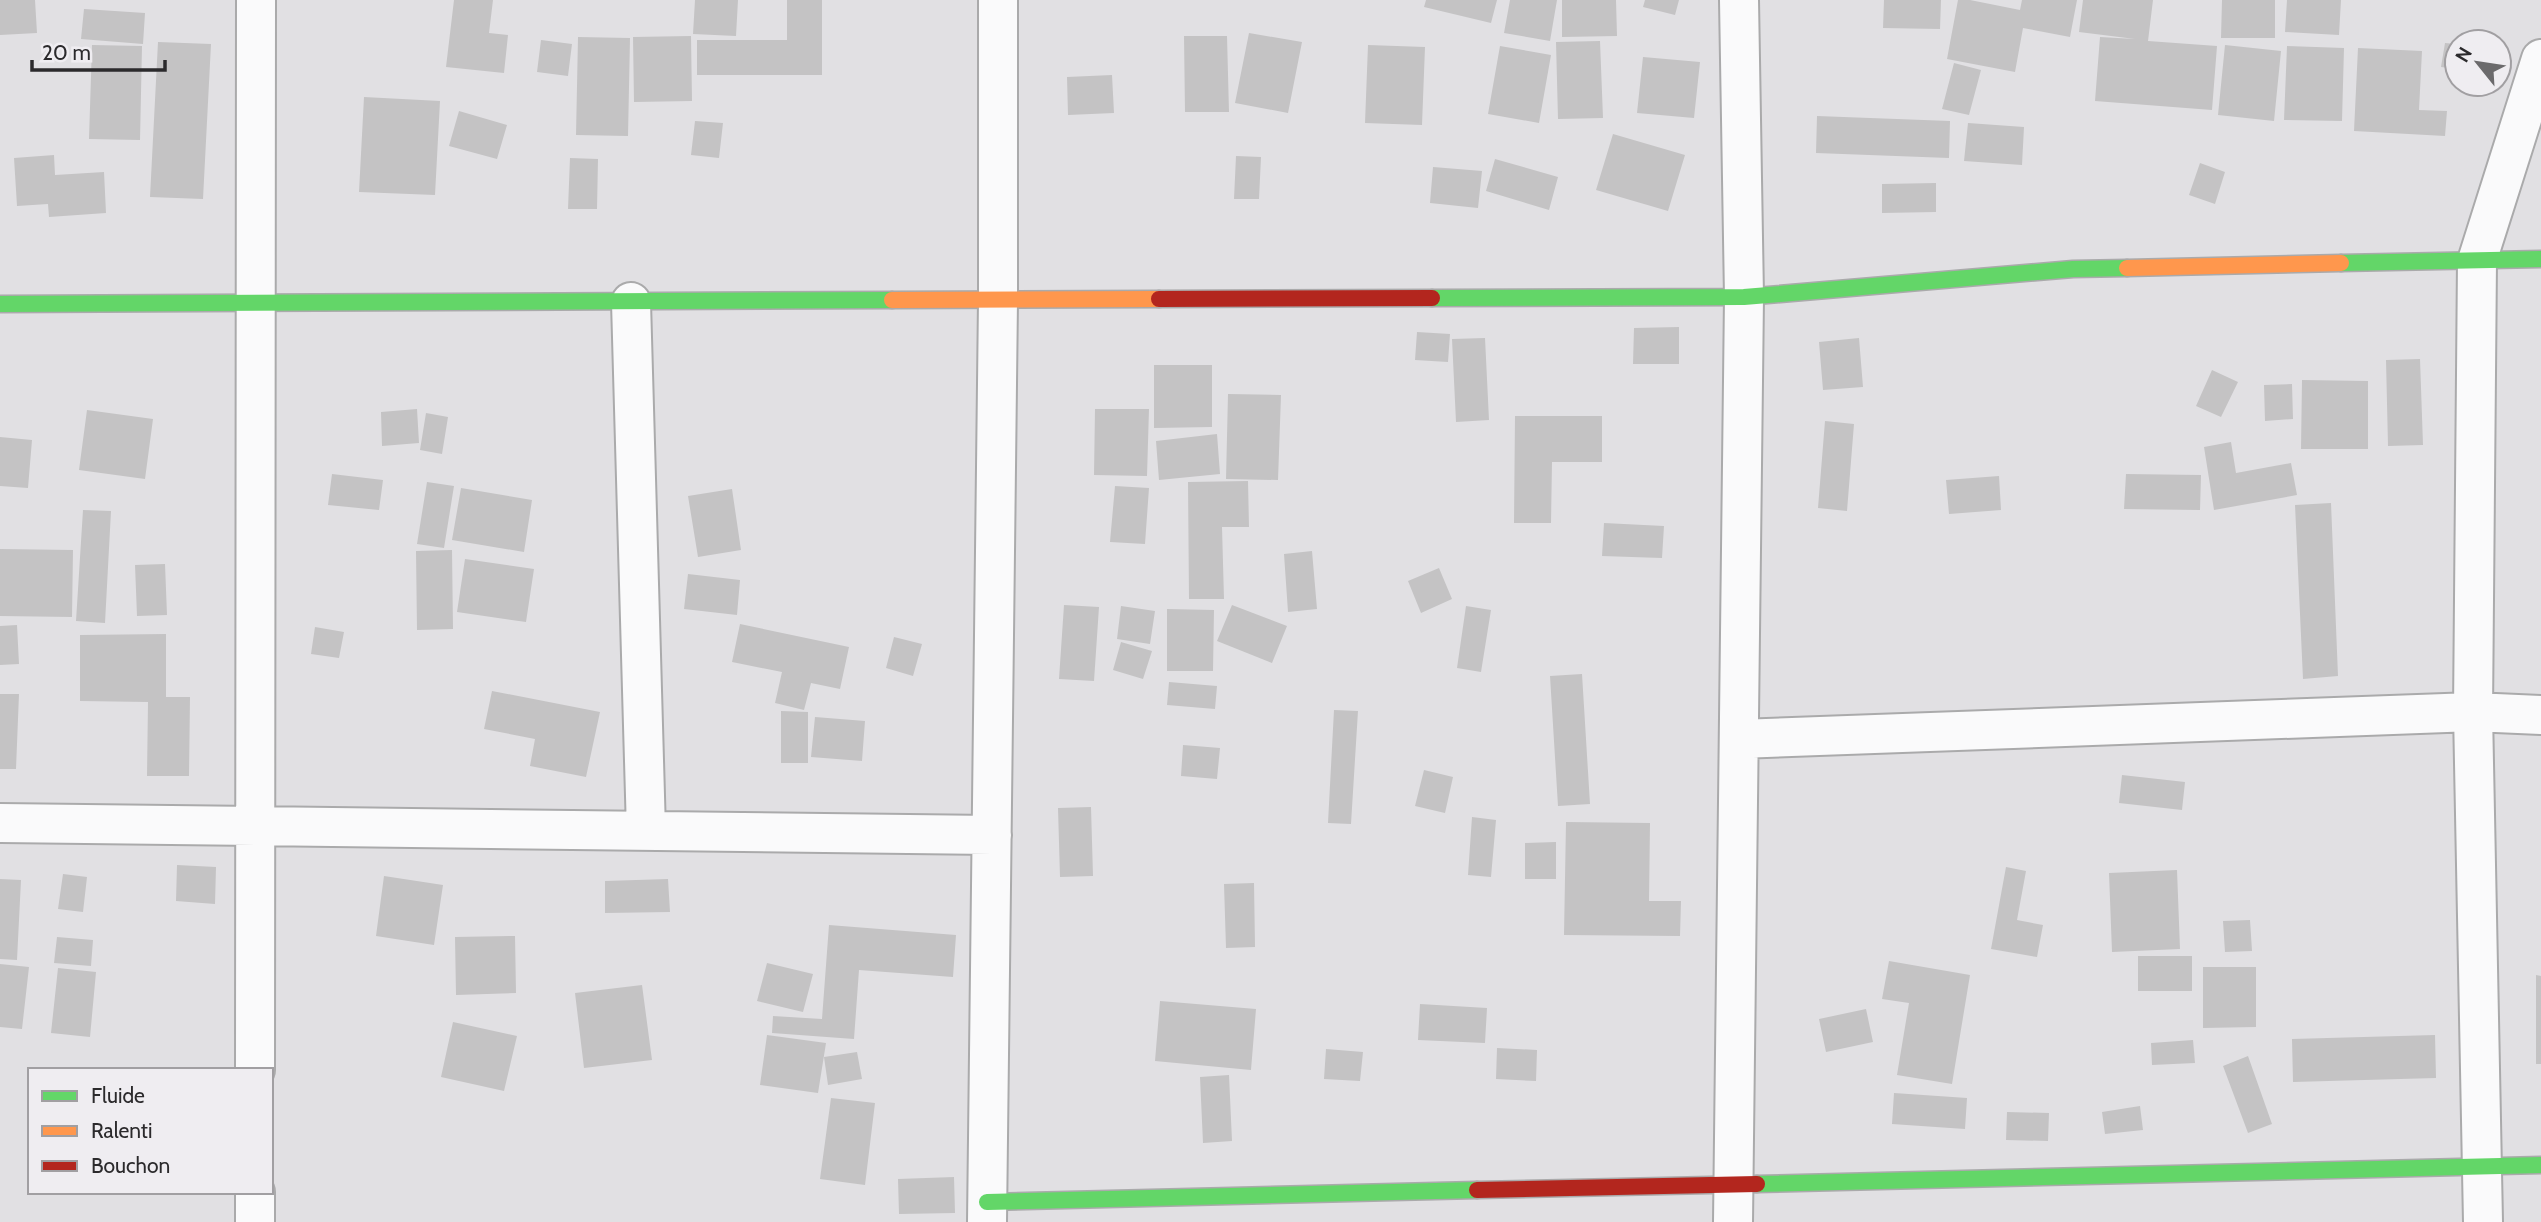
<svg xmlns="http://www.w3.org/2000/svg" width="2541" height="1222" font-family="Cabin,sans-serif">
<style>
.building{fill:#c4c3c4}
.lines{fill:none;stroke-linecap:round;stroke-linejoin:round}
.street-casing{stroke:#aaaaab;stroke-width:42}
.fast-casing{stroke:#aaaaab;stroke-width:19}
.slow-casing{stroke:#aaaaab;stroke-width:19}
.jam-casing{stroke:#aaaaab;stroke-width:19}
.street{stroke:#fafafb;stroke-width:38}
.fast{stroke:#63d668;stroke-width:16}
.slow{stroke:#ff974d;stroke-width:16}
.jam{stroke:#b3261e;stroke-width:16}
</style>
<rect width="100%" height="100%" fill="#e1e0e3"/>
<path class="building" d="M0 0H35L37 33 0 35Z
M454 0H493L489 33 508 35 504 73 446 67Z
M695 0H738L736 36 693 34Z
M787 0H822V75H697V40H787Z
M1426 0H1497L1491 23 1424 7Z
M1510 0H1557L1550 41 1504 33Z
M1562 0H1616L1617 36 1562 37Z
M1645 0H1679L1675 15 1643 7Z
M1884 0H1941L1940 29 1883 28Z
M1958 0H1970L2020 10 2022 0H2077L2070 37 2023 28 2015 72 1947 59Z
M2083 0H2153L2148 41 2217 46 2212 110 2095 101 2100 37 2135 39 2079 32Z
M2222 0H2275V38H2221Z
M2287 0H2341L2339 35 2285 32Z
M84 9 145 13 143 44 81 39Z
M1249 33 1302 42 1288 113 1235 103Z
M691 36 692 101 634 102 633 37Z
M1184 36H1227L1229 112H1185Z
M578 37 630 38 628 136 576 135Z
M541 40 572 44 568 76 537 72Z
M1600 41 1603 118 1558 119 1556 42Z
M158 42 211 44 203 199 150 197Z
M2445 43 2457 44V69L2441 67Z
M92 45 142 46 140 140 89 139Z
M1368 45 1425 47 1422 125 1365 123Z
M2225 45 2281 51 2274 121 2218 115Z
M1500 46 1551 55 1539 123 1488 114Z
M2287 46 2344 48 2342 121 2284 120Z
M2358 48 2422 51 2419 110 2447 111 2445 136 2354 131Z
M1643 57 1700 62 1694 118 1637 113Z
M1954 63 1981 70 1969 115 1942 109Z
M1112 75 1114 113 1068 115 1067 77Z
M364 97 440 101 435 195 359 192Z
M459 111 507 125 497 159 449 146Z
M1817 116 1950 121 1949 158 1816 153Z
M695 121 723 123 719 158 691 155Z
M1968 123 2024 127 2022 165 1964 161Z
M1613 134 1685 155 1668 211 1596 190Z
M54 155 55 175 104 172 106 213 49 217 48 204 17 206 14 158Z
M1236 156 1261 157 1259 199H1234Z
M570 158 598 159 597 209H568Z
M1495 159 1558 177 1549 210 1486 191Z
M2200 163 2225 172 2215 204 2189 195Z
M1433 167 1482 171 1478 208 1430 203Z
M1936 183V212L1882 213V184Z
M1679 327V364H1633L1634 328Z
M1417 332 1450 334 1448 362 1415 360Z
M1485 338 1489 420 1456 422 1452 339Z
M1859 338 1863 387 1823 390 1819 342Z
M2420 359 2423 445 2388 446 2386 360Z
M1154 365H1212V427L1154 428Z
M2212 370 2238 382 2221 417 2196 406Z
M2302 380 2368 381V449H2301Z
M2292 384 2293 419 2265 421 2264 385Z
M1228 394 1281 395 1278 480 1226 479Z
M417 409 419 443 382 446 381 412Z
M1095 409H1149L1147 476 1094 475Z
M87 410 153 419 145 479 79 470Z
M426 413 448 417 442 454 420 450Z
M1515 416H1602V462H1552L1551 523H1514Z
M1825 421 1854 424 1847 511 1818 508Z
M1217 434 1220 474 1159 480 1156 441Z
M0 437 32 440 28 488 0 486Z
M2231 442 2236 473 2291 463 2297 495 2214 510 2204 447Z
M332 474 383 480 379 510 328 505Z
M2126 474 2201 475 2200 510 2124 509Z
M1999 476 2001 510 1949 514 1946 480Z
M1248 481 1249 527H1222L1224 599H1189L1188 482Z
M427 482 454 486 444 548 417 544Z
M1115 486 1149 488 1145 544 1110 542Z
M461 488 532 500 524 552 452 540Z
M732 489 741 550 698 557 688 496Z
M2331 503 2338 676 2303 679 2295 505Z
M83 510 111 511 105 623 76 621Z
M1604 523 1664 526 1662 558 1602 556Z
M0 549 73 550 72 617 0 616Z
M452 550 453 629 417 630 416 551Z
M1312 551 1317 609 1288 612 1284 554Z
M465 559 534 569 526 622 457 612Z
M165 564 167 615 137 616 135 565Z
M1439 568 1452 599 1421 613 1408 581Z
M688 574 740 580 737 615 684 609Z
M1064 605 1099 607 1094 681 1059 679Z
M1232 605 1287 626 1272 663 1217 641Z
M1121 606 1155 611 1150 644 1117 639Z
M1466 606 1491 610 1481 672 1457 668Z
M1167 609 1214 610 1213 671H1167Z
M740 624 849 647 840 689 811 683 804 710 775 703 782 672 732 662Z
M17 625 19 664 0 665V626Z
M315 627 344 632 339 658 311 654Z
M166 634V697H190L189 776H147L148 702 80 701V635Z
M894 637 922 644 913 676 886 668Z
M1121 642 1152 651 1143 679 1113 670Z
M1582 674 1590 804 1558 806 1550 676Z
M1169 682 1217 686 1215 709 1167 705Z
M492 691 600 712 586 777 530 766 535 739 484 729Z
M0 694H19L16 769H0Z
M1334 710 1358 711 1351 824 1328 823Z
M781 711 808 712V763H781Z
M815 717 865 721 862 761 811 757Z
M1183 745 1220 748 1217 779 1181 776Z
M1424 770 1453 777 1445 813 1415 806Z
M2122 775 2185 782 2182 810 2119 803Z
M1091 807 1093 876 1060 877 1058 808Z
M1472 817 1496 820 1491 877 1468 875Z
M1566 822 1650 823 1649 901H1681L1680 936 1564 935Z
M1556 842V879H1525V843Z
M177 865 216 867 215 904 176 901Z
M2006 867 2026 871 2017 920 2043 925 2037 957 1991 949Z
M2177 870 2180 949 2112 952 2109 873Z
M63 874 87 877 83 912 58 909Z
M384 876 443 885 434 945 376 936Z
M0 879 21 880 17 960 0 959Z
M668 879 670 912 605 913V881Z
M1254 883 1255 947 1226 948 1224 884Z
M2250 920 2252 951 2225 952 2223 921Z
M829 925 956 935 953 977 859 970 854 1039 772 1033 773 1016 822 1019Z
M515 936 516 993 456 995 455 937Z
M57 937 93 940 91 966 54 963Z
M2138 956H2192V991H2138Z
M1889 961 1970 975 1952 1084 1897 1075 1909 1003 1882 999Z
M767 963 813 974 803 1012 757 1001Z
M0 964 29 967 22 1029 0 1027Z
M2203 967H2256V1027L2203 1028Z
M58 968 96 972 90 1037 51 1033Z
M2536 975 2541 976V1064H2536Z
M642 985 652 1060 584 1068 575 993Z
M1160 1001 1256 1009 1251 1070 1155 1061Z
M1420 1004 1487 1008 1485 1043 1418 1040Z
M1866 1009 1873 1042 1826 1052 1819 1019Z
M453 1022 517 1036 504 1091 441 1077Z
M767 1035 826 1043 818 1093 760 1085Z
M2435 1035 2436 1078 2293 1082 2292 1039Z
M2193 1040 2195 1063 2152 1065 2151 1043Z
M1497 1048 1537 1050 1536 1081 1496 1079Z
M1326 1049 1363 1052 1360 1081 1324 1079Z
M857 1052 862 1079 828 1085 824 1057Z
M2248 1056 2272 1124 2248 1133 2223 1066Z
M1229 1075 1232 1141 1203 1143 1200 1077Z
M1894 1093 1967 1098 1965 1129 1892 1124Z
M831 1098 875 1103 865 1185 820 1179Z
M2140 1106 2143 1130 2105 1134 2102 1112Z
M2007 1112 2049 1113 2048 1141 2006 1140Z
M954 1177 955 1213 899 1214 898 1179Z"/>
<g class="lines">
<g class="street-casing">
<path id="street" d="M631 302 646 831
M1739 739 2473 712 2541 715
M0 823 992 835
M255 1070 256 0
M255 1222V1192
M987 1222 998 300V0
M1733 1222 1744 297 1739 0
M2483 1222 2473 712 2477 261 2541 59"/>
</g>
<g class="fast-casing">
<path id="fast" d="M2341 263 2541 259
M1432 298 1744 297 2073 269 2127 268
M0 304 892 300
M1757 1184 2541 1165
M987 1202 1477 1190"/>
</g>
<g class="slow-casing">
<path id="slow" d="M2127 268 2341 263
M892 300 1159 299"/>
</g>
<g class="jam-casing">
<path id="jam" d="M1159 299 1432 298
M1477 1190 1757 1184"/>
</g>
<use href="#street" class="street"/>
<use href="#fast" class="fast"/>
<use href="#slow" class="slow"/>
<use href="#jam" class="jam"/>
</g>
<rect x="28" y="1068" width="245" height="126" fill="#efedf1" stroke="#a19fa2" stroke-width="2"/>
<rect x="42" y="1091" width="35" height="10" fill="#63d668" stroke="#a19fa2" stroke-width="2"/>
<text x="91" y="1103" font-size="21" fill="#2b2a2c">Fluide</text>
<rect x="42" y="1126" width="35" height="10" fill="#ff974d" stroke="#a19fa2" stroke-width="2"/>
<text x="91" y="1138" font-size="21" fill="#2b2a2c">Ralenti</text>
<rect x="42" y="1161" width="35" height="10" fill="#b3261e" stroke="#a19fa2" stroke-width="2"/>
<text x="91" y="1173" font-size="21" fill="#2b2a2c">Bouchon</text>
<g transform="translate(2478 63) rotate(300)"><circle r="33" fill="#efedf1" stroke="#a19fa2" stroke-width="2"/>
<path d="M0-5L12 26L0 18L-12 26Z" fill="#6b6a6c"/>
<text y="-10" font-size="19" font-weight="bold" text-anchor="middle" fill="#2b2a2c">N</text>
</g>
<path d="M32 60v10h133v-10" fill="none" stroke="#2b2a2c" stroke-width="3.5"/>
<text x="42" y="60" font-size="21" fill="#2b2a2c" stroke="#efedf1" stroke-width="5" paint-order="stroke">20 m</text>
</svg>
